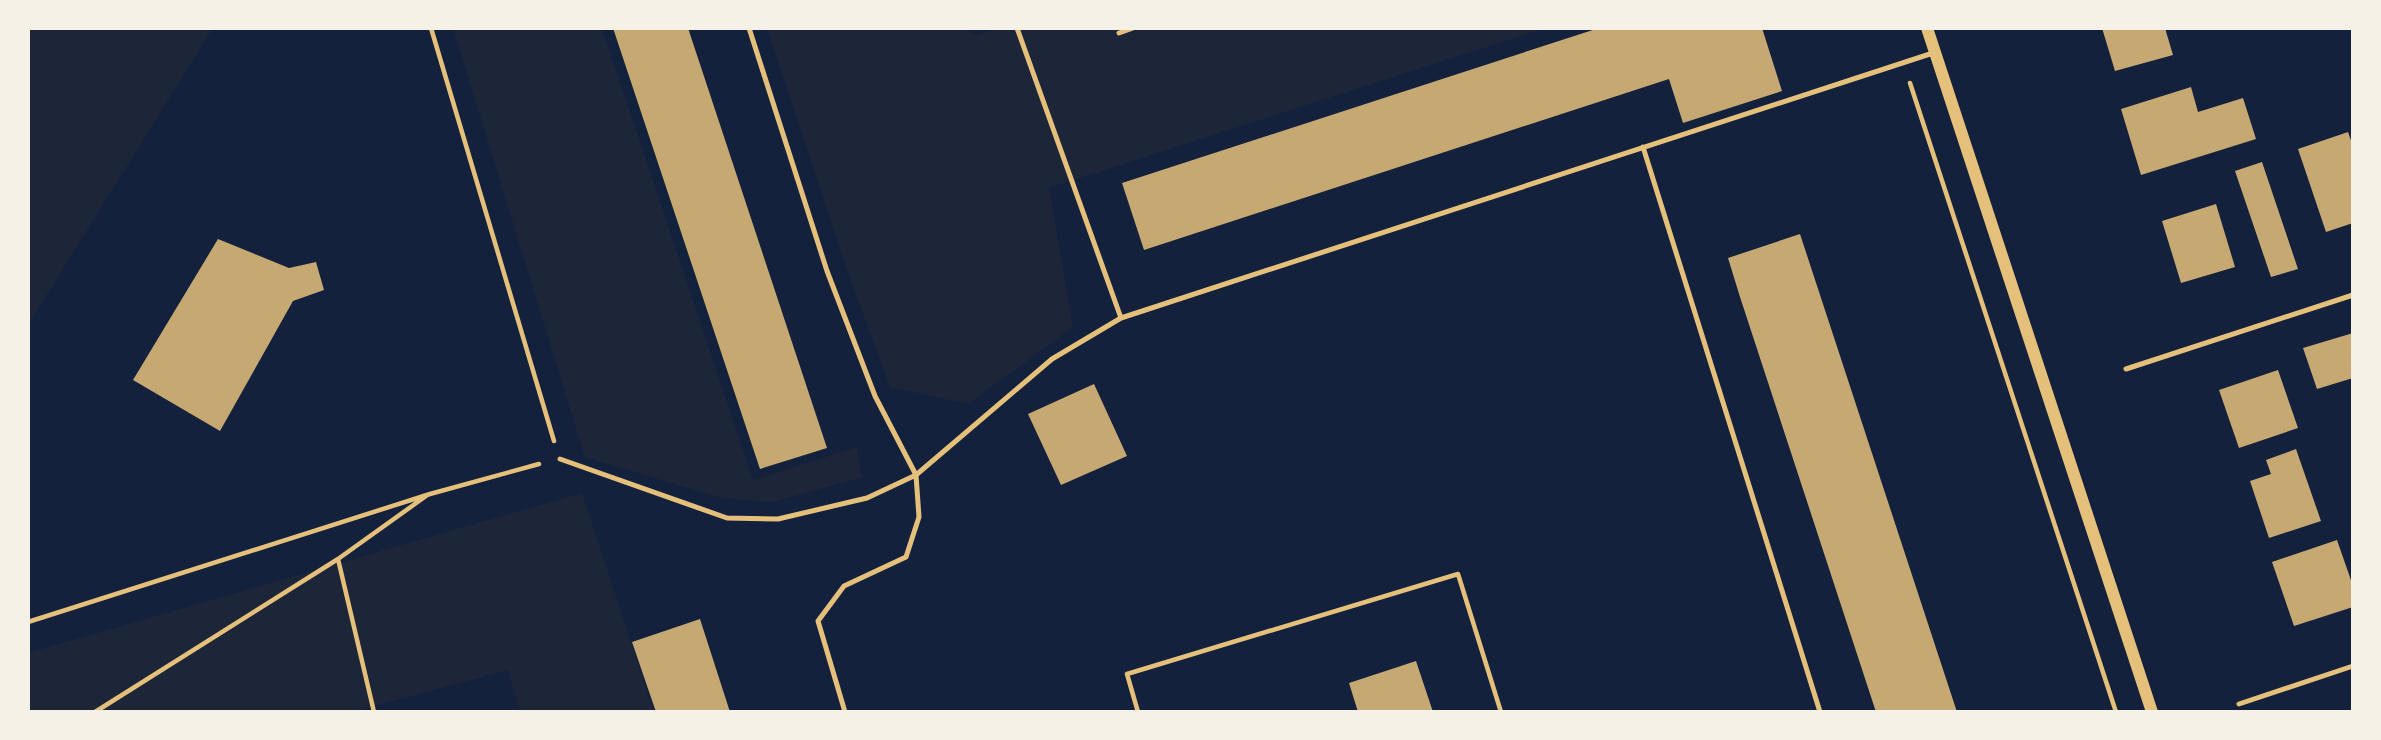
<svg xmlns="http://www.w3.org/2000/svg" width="2381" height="740" font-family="'Sofia Sans Condensed',sans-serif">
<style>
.green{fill:#1d2539}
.building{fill:#c6a872}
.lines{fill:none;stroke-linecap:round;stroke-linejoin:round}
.path{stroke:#e5c07b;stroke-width:4.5}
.service{stroke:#e5c07b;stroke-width:5}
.tertiary{stroke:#e5c07b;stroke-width:12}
</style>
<rect width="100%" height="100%" fill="#14213d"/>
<path class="green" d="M28 28H213L28 325Z
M453 28H602L753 480 857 447 862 477 773 502 725 499 585 457Z
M767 28H963L976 35 999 28H1545L1049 188 1073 327 968 404 890 387 846 267Z
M582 493 654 712H520L508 670 352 712H28V653Z"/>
<path class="building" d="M613 28H688L827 448 760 469Z
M1599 28H1762L1782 91 1683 123 1669 79 1144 250 1122 183Z
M2102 28H2165L2173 55 2115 71Z
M2191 87 2198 112 2243 98 2256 139 2141 175 2121 109Z
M2348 132 2353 146V223L2326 232 2298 149Z
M2262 162 2298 269 2271 277 2235 171Z
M2216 204 2235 267 2181 283 2162 221Z
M1800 234 1957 712H1876L1740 297 1728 258Z
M218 239 289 268 316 262 324 290 293 301 220 431 133 380Z
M2353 333V378L2317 389 2303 348Z
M2278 370 2298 428 2239 448 2219 390Z
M1094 384 1127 456 1061 485 1028 414Z
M2296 449 2321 521 2269 538 2250 481 2271 474 2266 460Z
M2337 540 2353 586V607L2294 626 2272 562Z
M700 619 730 712H656L632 642Z
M1416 661 1433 712H1358L1349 683Z"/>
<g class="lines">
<path class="path" d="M431 28 554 441
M1910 83 2116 712
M338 559 374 712
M28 622 430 494 539 464
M95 712 338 559 426 496
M1138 712 1127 674 1458 574 1501 712"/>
<path class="service" d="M749 28 827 271 875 396 916 475 919 517 906 557 844 586 818 621 845 712
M1017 28 1121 318
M1119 33 1133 28
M1643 147 1820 712
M2126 369 2353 295
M560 459 727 518 778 519 867 498 916 475 1052 359 1121 318 1933 53
M2239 704 2353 666"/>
<path class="tertiary" d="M1927 28 2152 712"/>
</g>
<rect width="2381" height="740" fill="none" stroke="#f6f1e7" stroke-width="60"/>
</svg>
